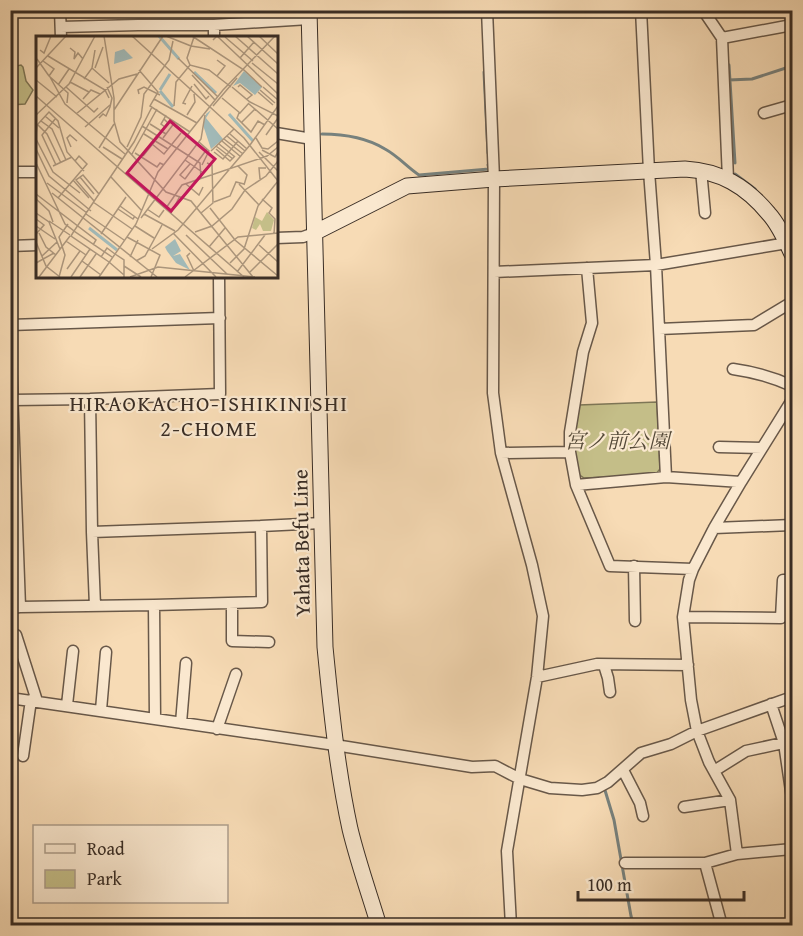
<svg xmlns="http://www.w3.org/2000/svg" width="803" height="936" font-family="'Gentium Book Plus','Noto Serif JP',serif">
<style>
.green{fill:#c4be88;stroke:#7e7656;stroke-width:1.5}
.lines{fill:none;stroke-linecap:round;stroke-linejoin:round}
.stream{stroke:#77817d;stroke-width:3}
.street-casing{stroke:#685849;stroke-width:13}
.secondary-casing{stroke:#392d25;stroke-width:17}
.street{stroke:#fae8cf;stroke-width:10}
.secondary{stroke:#fae8cf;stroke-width:15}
.labels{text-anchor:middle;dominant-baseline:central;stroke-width:4.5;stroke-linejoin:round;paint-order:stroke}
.park-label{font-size:21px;font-style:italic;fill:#554a39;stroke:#fae8cf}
.street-label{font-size:21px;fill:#392d25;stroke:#fae8cf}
.neighbourhood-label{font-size:22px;letter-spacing:1.5px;fill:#392d25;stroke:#fae8cf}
.inset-river{fill:none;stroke:#a1b9b7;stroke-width:3}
.inset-road{fill:none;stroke:#ab957b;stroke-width:1.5}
.view{fill:#c2185b;fill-opacity:0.15;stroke:#c2185b;stroke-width:3}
.inset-edge{fill:none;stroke:#392d25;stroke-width:3}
</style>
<rect width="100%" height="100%" fill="#f7dbb5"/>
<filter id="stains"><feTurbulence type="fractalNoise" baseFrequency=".00333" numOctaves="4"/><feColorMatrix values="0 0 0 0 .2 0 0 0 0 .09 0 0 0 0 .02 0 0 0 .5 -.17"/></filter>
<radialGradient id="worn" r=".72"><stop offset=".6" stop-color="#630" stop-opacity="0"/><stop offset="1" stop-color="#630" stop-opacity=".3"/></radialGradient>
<path class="green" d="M21 65 23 67 26 81 33 90 25 104 11 105V67Z
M657 402 660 469 655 475 584 478 577 473 573 441 579 405Z"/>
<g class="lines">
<path class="stream" d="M729 65 735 163
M484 72 488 153
M729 80 752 79 792 66
M322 134C344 134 367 138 385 149 398 156 407 167 419 175L489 169 488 165
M735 174 755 189
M604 787 614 820 631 916 634 926"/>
<g class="street-casing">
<path id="street" d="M60 10 61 38
M487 10 494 179 493 393 501 453 532 565 543 616 537 677 507 851 511 926
M641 10 649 171 656 265 666 477
M703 10 722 38 728 179
M214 25V38
M61 27 138 25H214L309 19
M722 38 792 25
M764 113 792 105
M276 133 312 139
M701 170 705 213
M10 172H38
M276 238 303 237 314 233
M10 246 38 245
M587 268 592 323 583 352 570 432V452L576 485 666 477 741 482
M494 272 656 265 787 243
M10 325 220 318
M659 329 754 325 792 302
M10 333 20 607
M733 369C754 372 773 377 792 386
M90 399 92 532 95 606
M12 400 90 399 220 394 219 276
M719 447 762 448
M501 453 570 452
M576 485 610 566 693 569
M714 528 792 525
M92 532 261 526
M634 566 635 621
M232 603V641L269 642
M154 605 155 718
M10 608 20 607 154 605 262 602 261 526 322 523
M683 617 781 618 783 580H792
M16 635 37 701
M604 665 608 678 610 692
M537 677 597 664 688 665
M10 698 335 745 472 767 495 766 520 779 550 788 582 790 597 788 608 782 641 753 671 744 697 731 792 697
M771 704 784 743 792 798
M67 705 73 651
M101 710 106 652
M181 723 186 663
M217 729 236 674
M23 756 31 700
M623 770 640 803 643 816
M714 771 746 751 792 741
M684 807 730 800
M737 854 792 849
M625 863H705
M722 926 705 863 737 854 730 800 709 762 697 731 691 700 683 617 689 580 693 569 714 528 741 482 792 400"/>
</g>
<g class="secondary-casing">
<path id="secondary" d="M309 10 325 647C331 708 337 769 350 829 358 862 369 893 379 926
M314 233 407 186 494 179 685 169C720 171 746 186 769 214 779 225 786 241 792 254"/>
</g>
<use href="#street" class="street"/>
<use href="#secondary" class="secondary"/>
</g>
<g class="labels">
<g class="park-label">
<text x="617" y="440">宮ノ前公園</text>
</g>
<g class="street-label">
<text transform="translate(301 543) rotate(-91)">Yahata Befu Line</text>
</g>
<g class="neighbourhood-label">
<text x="209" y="403">HIRAOKACHO-ISHIKINISHI<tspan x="209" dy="25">2-CHOME</tspan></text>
</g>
</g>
<g transform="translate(36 36)">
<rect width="242" height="242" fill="#f7dbb5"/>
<path d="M231 176 238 184 235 195H227L224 188 220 194 216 192 219 181 226 185Z" fill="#c4be88"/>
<path d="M88 13 97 22 78 28 79 16ZM208 35 226 51 219 59 204 47 197 50ZM175 74 170 82 187 103 175 113 167 89 170 78ZM139 203 145 215 137 220 144 218 154 234 140 227 131 215 129 211Z" fill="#a1b9b7"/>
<path class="inset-river" d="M123 0 143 23M158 36 180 57M124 54 134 38M124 55 137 71M193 78 217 105M53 192 81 214"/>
<path class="inset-road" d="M68 0 78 62V85L84 106 130 156 155 165 217 241M96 0 208 102 242 145M130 0 155 10M156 0 208 34 226 51M199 0 242 38M211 0 242 28M223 0 242 18M189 1 217 25M177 4 181 0 242 58M155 10 174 13M34 12 39 16 38 23 42 17 47 23M4 14 8 17 15 0M12 20 69 54 73 62M142 22 182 61M204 22 218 6M1 23 13 40M181 24 189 30 181 40M7 25 18 33 13 40 32 57 31 67M216 27 242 48M154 29 151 22 158 1M0 32 30 0M56 32 59 14M59 32 67 11M103 34 122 56 114 70 154 96M156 39 179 64M14 41 29 68 89 118M48 43 56 32 73 47M0 44 21 61M34 46 53 56M158 48 170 63 173 60M22 49 33 33M30 51 58 76 62 72M196 51 214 66 242 80M202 51 204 49 216 59 211 63M227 51 242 64M224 54 239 67M222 56 237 69M103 58 102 54 108 51 124 59M0 60 208 241M186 62 204 77 213 67M47 63 55 54 64 58M118 63 161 87M150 68 147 67 156 50M213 68 242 93M138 70 140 46 154 29 173 34 195 51M177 70 201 42M78 74 127 0M203 77 201 82 215 96 222 85 229 89M40 78 83 43 101 38M0 79 33 48 59 0M151 79 159 66 158 58M9 80 23 92M20 82 6 99 20 129M63 82 67 78 70 80 74 71 76 62 71 51M128 83 132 87 129 91 125 88 128 83 130 79M5 85 16 93 30 124M206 86 219 73M1 88 11 98 25 127M114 88 130 98M106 90 164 127 165 143M49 91 74 69M108 98 132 113M194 98 211 113M230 99 242 82M0 100 1 89 13 76 22 85 31 116 48 135M191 100 209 115M127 102 139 86M220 102 226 112 232 113 242 105M0 103 17 136 44 157M188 103 207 118M186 105 205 121M163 106 173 115 166 129M116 108 128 118 145 97M183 108 199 121M180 110 197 123M35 111 31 102 34 99 41 105M67 111 86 123M91 111 105 81 108 58 133 24 137 5M63 112 78 88M0 113 13 140 55 175M180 113 194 125 199 120M226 114 239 121 242 116M175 115 198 93M178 116 187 123 202 105M223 116 242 135M99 117 121 131 124 127 128 129M96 118 121 73M107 120 123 100M149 124 166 136M0 127 29 188 38 195 35 200 73 226M17 130 36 121M202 130 211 139 208 149M44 141 58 158M75 141 106 175M149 143 171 113M149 143 144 139 154 128M224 143 223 132H230M37 144 53 162M11 147 51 177M150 148 163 159 167 151M203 148 223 169M16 157 121 241M0 158 60 204 57 209M22 162 51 128 43 120 39 125M0 163 13 175 17 186M226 163 236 172 233 177 239 183 238 198M58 165 40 144 47 139 63 158M57 166 96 193M178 166 194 160 200 146 208 148M84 170 102 183M130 172 146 149 231 120 242 111M174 172 199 204 242 240M82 173 97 183 99 180M111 173 123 181 128 174M0 177 13 186 24 213M135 177 144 160M165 177 177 167 176 129 171 127M50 178 88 204M108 178 139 195M105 182 165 103 169 79M0 183 8 189 0 198M13 185 34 199M0 190 19 203M99 190 118 202M159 196 176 190 196 173 209 154 230 140 242 125M3 197 10 211 20 219M137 197 180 241M65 198 90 161M150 199 191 238M91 201 124 219 115 241M30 205 50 219M0 206 10 230 24 241M223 209 242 226M173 211 189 192M116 213 142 194 214 109 242 70M154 217 151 220 158 235M79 218 88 224V241M6 220 21 206M65 221 71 212 79 218M76 221 38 195 98 106 116 71M94 221 102 204M46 225 65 239M100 225 109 220 126 189M73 226 88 239M0 227 18 217M194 227 208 213 222 170 242 145M88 230 105 241M31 233 44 215M201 236 229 199M214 236 242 208M3 241 34 200M23 241 29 219 23 201 32 188M35 241 54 213M44 241 60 218M63 241 100 188 122 136 187 54 239 0M94 241 122 231 219 241M149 241 202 201 242 197"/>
<path class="view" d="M134 85 179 123 135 175 91 137Z"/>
<rect width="242" height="242" class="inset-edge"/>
</g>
<rect width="803" height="936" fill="none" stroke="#f7dbb5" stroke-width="36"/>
<rect x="12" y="12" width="779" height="912" fill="none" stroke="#392d25" stroke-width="3"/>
<rect x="18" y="18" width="767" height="900" fill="none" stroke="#392d25" stroke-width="1.5"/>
<rect x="33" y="825" width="195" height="78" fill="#fae8cf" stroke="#ad9d8b" stroke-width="1.5"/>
<rect x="45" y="844" width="30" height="9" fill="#fae8cf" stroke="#ad9d8b" stroke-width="1.5"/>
<text x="87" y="855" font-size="18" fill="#392d25">Road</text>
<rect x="45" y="870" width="30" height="18" fill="#c4be88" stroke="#ad9d8b" stroke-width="1.5"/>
<text x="87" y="885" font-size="18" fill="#392d25">Park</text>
<path d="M578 891v9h166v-9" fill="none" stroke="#392d25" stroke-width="3"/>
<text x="587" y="891" font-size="18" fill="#392d25" stroke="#fae8cf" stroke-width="4.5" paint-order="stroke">100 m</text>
<rect width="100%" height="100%" filter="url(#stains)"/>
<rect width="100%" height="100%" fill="url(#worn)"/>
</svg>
